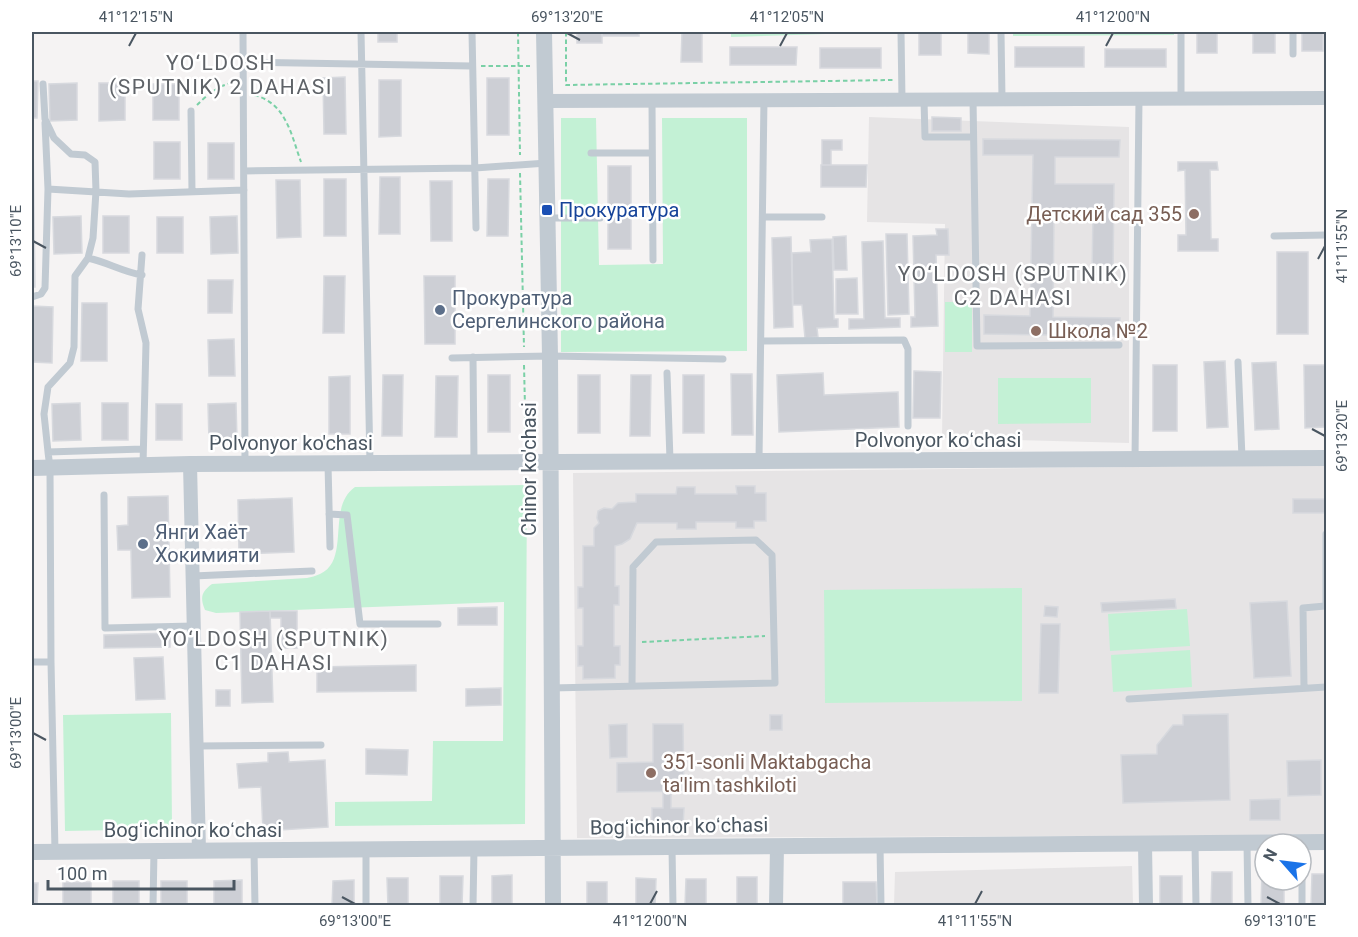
<svg xmlns="http://www.w3.org/2000/svg" width="1358" height="937" font-family="Roboto,sans-serif">
<style>
.education{fill:#e6e4e5}
.green{fill:#c3f1d5}
.building{fill:#cdcfd5;stroke:#d7d9de;stroke-width:1.5}
.lines{fill:none;stroke-linecap:round;stroke-linejoin:round}
.path{stroke:#7ad0a6;stroke-width:2;stroke-dasharray:4.5 3;stroke-linecap:butt}
.service{stroke:#c1cad2;stroke-width:7}
.minor{stroke:#c1cad2;stroke-width:14}
.tertiary{stroke:#c1cad2;stroke-width:16}
.ticks{fill:none;stroke:#4a5661;stroke-width:2}
.transit-dot{fill:#1a4fb4;stroke:#fff;stroke-width:2}
.education-dot{fill:#8d6e63;stroke:#fff;stroke-width:2}
.service-dot{fill:#5c6f8a;stroke:#fff;stroke-width:2}
.labels{text-anchor:middle;dominant-baseline:central;stroke-width:5;stroke-linejoin:round;paint-order:stroke}
.transit-label{font-size:20px;fill:#164399;stroke:#fff;text-anchor:start}
.education-label{font-size:20px;fill:#785e54;stroke:#fff;text-anchor:start}
.service-label{font-size:20px;fill:#4e5e75;stroke:#fff;text-anchor:start}
.street-label{font-size:20px;fill:#4a5661;stroke:#fff}
.neighbourhood-label{font-size:21px;letter-spacing:1.5px;fill:#5f6368;stroke:#fff}
.neatline{fill:none;stroke:#4a5661;stroke-width:2}
.ticks-label{font-size:15px;text-anchor:middle;fill:#4a5661}
</style>
<rect width="100%" height="100%" fill="#f5f3f3"/>
<path class="education" d="M869 117 1129 127V443L942 438 945 224 867 222Z
M1326 465V835L577 838 573 473Z
M1132 866 1133 905H894L895 872Z"/>
<path class="green" d="M731 32H889L731 37Z
M1013 32H1174V35L1013 36Z
M561 118H596L599 265 663 264 662 118H747V351L561 352Z
M945 302H972V352H945Z
M998 378H1091V423L998 424Z
M527 485 525 824 335 826V802L432 801 433 741H503L504 602 216 613 205 610C200 598 201 592 212 584L307 578C311 577 316 576 320 574 351 560 326 507 355 487Z
M1022 588V701L825 703 824 590Z
M1187 609 1190 646 1110 651 1108 614Z
M1190 650 1192 687 1113 692 1111 655Z
M171 713 172 829 65 831 63 715Z"/>
<path class="building" d="M378 32H397V42H378Z
M577 32H602V43H577Z
M602 32H639V36H602Z
M682 32H702V62H681Z
M919 32H941V55H919Z
M968 32H989V54L968 53Z
M1197 32H1217V53H1197Z
M1253 32H1275V53H1253Z
M1302 32H1323V51H1302Z
M730 47H797L796 65H730Z
M1015 47H1084V67H1015Z
M820 48H881V68H820Z
M1105 49H1166V67H1105Z
M345 77 346 134H324L323 78Z
M487 78H509V135H487Z
M379 80H401V136L379 137Z
M32 81H38L37 118H32Z
M77 83V120L50 121 49 84Z
M99 83H125V120L99 121Z
M153 84H179V120H153Z
M932 117 961 118V131H932Z
M32 138H33L35 287H32Z
M983 139 1120 140 1119 157H1055V184H1114L1113 275H1092L1093 212 1054 211 1053 317 1120 318V336L984 334V315L1030 316 1033 155H983Z
M822 140H842V150H831V165H822Z
M154 142H180V179H154Z
M208 143H234V179H208Z
M1178 162H1217L1218 170H1210L1211 239H1218V251H1178V235H1186L1185 170 1178 171Z
M821 165H867L866 187H821Z
M608 166H631V249H608Z
M380 177H400V234H379Z
M324 179H346V236H324Z
M488 179H509L508 236H487Z
M276 180H300L301 237 277 238Z
M430 181H452V241H431Z
M81 216 82 253 54 254 53 217Z
M103 216H129V253H103Z
M237 216 238 253 211 254 210 217Z
M157 217H183V253H157Z
M936 229H948L949 255H936L938 326 911 327V317H915L913 236 937 235Z
M886 234H907L909 314 888 315Z
M846 236 847 270H834L833 237Z
M791 237 793 327 774 328 772 238Z
M832 239 834 319H838V327L817 328 818 337 805 338 802 305H793L792 253 811 252 810 240Z
M883 241 885 318H900V327L849 329V319H864L862 242Z
M1277 252H1308V334H1277Z
M324 276H345L344 333H323Z
M424 276H455V344H425Z
M857 278 858 314H836V279Z
M208 280H233L232 313H208Z
M82 303H107V361H81Z
M32 306 53 307 52 363 32 362Z
M234 339 235 376H209L208 340Z
M1225 361 1228 427 1207 428 1204 362Z
M1276 362 1279 429 1255 430 1252 363Z
M1153 365H1177V431H1153Z
M1304 365H1325V427L1305 428Z
M914 371 941 372 940 418H913Z
M823 373 824 395 898 392 899 427 779 432 777 375Z
M731 374H752L753 435H732Z
M383 375H403L402 436H382Z
M488 375H510V432H488Z
M578 375H600V433H578Z
M631 375H651L650 436H630Z
M683 375H704V433H683Z
M350 376V434H329V377Z
M436 376H458L457 437H435Z
M80 403 81 440 53 441 52 404Z
M102 403H128V440H102Z
M236 403 237 440 209 441 208 404Z
M156 404H182V440H156Z
M736 486H755V493H766V521H754V528H736V522H696V529H677V523H637L630 539 622 544 615 546V586H619V605H614V646H620V665H615V678L583 679V666H578V646H583V608H578V587H583V546H594V528L599 523 597 518 598 511 604 508 612 509 618 503 636 502V494H676L677 487H695V494H737Z
M168 496 170 597 132 598 131 550H118L117 526 128 525V497Z
M292 498 294 552 239 554 238 500Z
M1293 499H1326V513H1293Z
M1175 599 1176 608 1102 612 1101 603Z
M1287 601 1291 676 1254 678 1250 603Z
M1045 606 1058 607 1057 617 1044 616Z
M497 607V625H458V608Z
M270 611 273 702 242 703 240 612Z
M270 611H297V648H281V618H270Z
M1041 624H1060L1058 693H1039Z
M170 633V647L104 648V635Z
M163 657 165 699 136 700 134 658Z
M416 665V691L317 692V667Z
M501 688V705L466 706V689Z
M216 690H230V706H216Z
M1228 714 1230 800 1123 803 1121 755 1157 754V745L1173 725H1183V715Z
M770 715H782V730H770Z
M627 724V757L610 758 609 725Z
M653 724H683L684 791 617 792V763L653 762Z
M366 749 408 750 407 775 366 774Z
M288 752 289 762 325 760 328 827 263 831 261 787 239 788 237 764 268 762V753Z
M1321 760V795L1288 796 1287 761Z
M663 792H671V808H684L683 827H652V808H663Z
M1280 799V820H1250V800Z
M1262 871H1265V880H1284V906H1261Z
M1212 872H1232V906H1211Z
M1312 874H1326V906H1311Z
M512 875V906H492V876Z
M440 876H463L462 906H440Z
M1160 876H1182V906H1160Z
M737 877H757V906H737Z
M387 878H408V906H388Z
M636 878 656 879 655 906H636Z
M686 879H706V906H685Z
M242 880V906H214V881Z
M354 880V906H332L333 881Z
M113 881H139V906H113Z
M161 881H187V906H161Z
M63 882H91V906H63Z
M587 882H607V906H587Z
M843 882H876L877 906H843Z
M32 883H38L37 906H32Z"/>
<g class="lines">
<path class="path" d="M518 32 520 155
M566 32V85L893 80
M481 66H530
M254 95C286 103 291 134 301 162
M197 105C207 95 221 83 235 83
M520 173 524 347
M524 365 526 449
M642 642 765 636"/>
<path class="service" d="M243 32 245 464
M361 32 370 463
M472 32 476 228
M901 32 902 100
M1001 32 1002 99
M1293 54V32
M243 62 472 66
M43 84 45 119 54 138 71 154 85 155 95 162 96 191 93 238 88 258 75 276 74 347 70 363 48 387 44 414 48 452
M973 99 977 346 1119 345
M1181 99V32
M924 100 925 137H973
M652 101 653 260
M191 111 192 192
M45 123 48 189
M591 153H652
M244 171 475 168 547 163
M763 217H822
M547 218H600
M1274 236 1326 235
M142 255 138 309 146 343 143 465
M88 258C107 262 123 272 142 275
M32 297 41 294 45 288 48 189 129 194 244 190
M761 341 904 340 908 349V426
M473 357 474 461
M452 358 550 356 723 359
M1238 362 1242 458
M667 373 670 460
M1135 459 1139 99
M759 460 764 99
M328 464 330 547
M104 495 105 628 194 626
M329 514 347 515 360 624H438
M1326 534V606
M193 576 312 571
M32 662H51
M551 688 775 683 772 555 756 540 656 542 633 567 632 686
M1304 688 1303 608 1325 606
M1129 699 1326 687
M197 746 321 745
M1195 843 1196 906
M1247 843 1248 906
M1302 843V906
M880 845 881 906
M672 848 673 906
M55 851 51 662 50 468 48 452 143 449
M254 851 255 906
M366 851V906
M153 906 154 851
M473 906 474 849"/>
<path class="minor" d="M545 101 1326 98
M190 464 199 851
M1145 844 1146 906
M776 906 777 846"/>
<path class="tertiary" d="M544 32 550 356 553 906
M32 468 190 464 1326 458
M32 852 1326 842"/>
</g>
<path class="ticks" d="M567 33 580 40M129 46 136 33M780 46 787 33M1106 46 1113 33M33 241 46 248M1318 259 1325 246M1312 429 1325 436M33 733 46 740M342 897 355 904M1267 897 1280 904M650 904 657 891M975 904 982 891"/>
<rect class="transit-dot" x="541" y="204" width="12" height="12" rx="3"/>
<g class="education-dot">
<circle cx="1194" cy="214" r="6"/>
<circle cx="1036" cy="331" r="6"/>
<circle cx="651" cy="773" r="6"/>
</g>
<g class="service-dot">
<circle cx="440" cy="310" r="6"/>
<circle cx="143" cy="544" r="6"/>
</g>
<g class="labels">
<g class="transit-label">
<text x="559" y="210">Прокуратура</text>
</g>
<g class="education-label">
<text x="1182" y="214" text-anchor="end">Детский сад 355</text>
<text x="1048" y="331">Школа №2</text>
<text x="663" y="762">351-sonli Maktabgacha<tspan x="663" dy="23">ta'lim tashkiloti</tspan></text>
</g>
<g class="service-label">
<text x="452" y="298">Прокуратура<tspan x="452" dy="23">Сергелинского района</tspan></text>
<text x="155" y="532">Янги Хаёт<tspan x="155" dy="23">Хокимияти</tspan></text>
</g>
<g class="street-label">
<text x="938" y="440">Polvonyor koʻchasi</text>
<text x="291" y="443">Polvonyor ko'chasi</text>
<text transform="translate(529 469) rotate(-90)">Chinor ko'chasi</text>
<text transform="translate(679 826) rotate(-1)">Bogʻichinor koʻchasi</text>
<text x="193" y="830">Bogʻichinor koʻchasi</text>
</g>
<g class="neighbourhood-label">
<text x="221" y="63">YO‘LDOSH<tspan x="221" dy="24">(SPUTNIK) 2 DAHASI</tspan></text>
<text x="1013" y="274">YO‘LDOSH (SPUTNIK)<tspan x="1013" dy="24">C2 DAHASI</tspan></text>
<text x="274" y="639">YO‘LDOSH (SPUTNIK)<tspan x="274" dy="24">C1 DAHASI</tspan></text>
</g>
</g>
<rect width="1358" height="937" fill="none" stroke="#ffffff" stroke-width="66"/>
<g transform="translate(1283 862) rotate(298)"><circle r="28" fill="#ffffff" stroke="#b7bbc0" stroke-width="1.5"/>
<path d="M0-4.5L10 22L0 15L-10 22Z" fill="#1a73e8"/>
<text y="-9" font-size="16" font-weight="bold" text-anchor="middle" fill="#4a5661">N</text>
</g>
<path d="M48 880v9h186v-9" fill="none" stroke="#4a5661" stroke-width="3"/>
<text x="57" y="880" font-size="18" fill="#4a5661" stroke="#ffffff" stroke-width="4.5" paint-order="stroke">100 m</text>
<rect x="33" y="33" width="1292" height="871" class="neatline"/>
<g class="ticks-label">
<text x="136" y="22">41°12'15"N</text>
<text x="567" y="22">69°13'20"E</text>
<text x="787" y="22">41°12'05"N</text>
<text x="1113" y="22">41°12'00"N</text>
<text transform="translate(16 241) rotate(-90)" y="5">69°13'10"E</text>
<text transform="translate(1342 246) rotate(-90)" y="5">41°11'55"N</text>
<text transform="translate(1342 436) rotate(-90)" y="5">69°13'20"E</text>
<text transform="translate(16 733) rotate(-90)" y="5">69°13'00"E</text>
<text x="355" y="926">69°13'00"E</text>
<text x="650" y="926">41°12'00"N</text>
<text x="975" y="926">41°11'55"N</text>
<text x="1280" y="926">69°13'10"E</text>
</g>
</svg>
